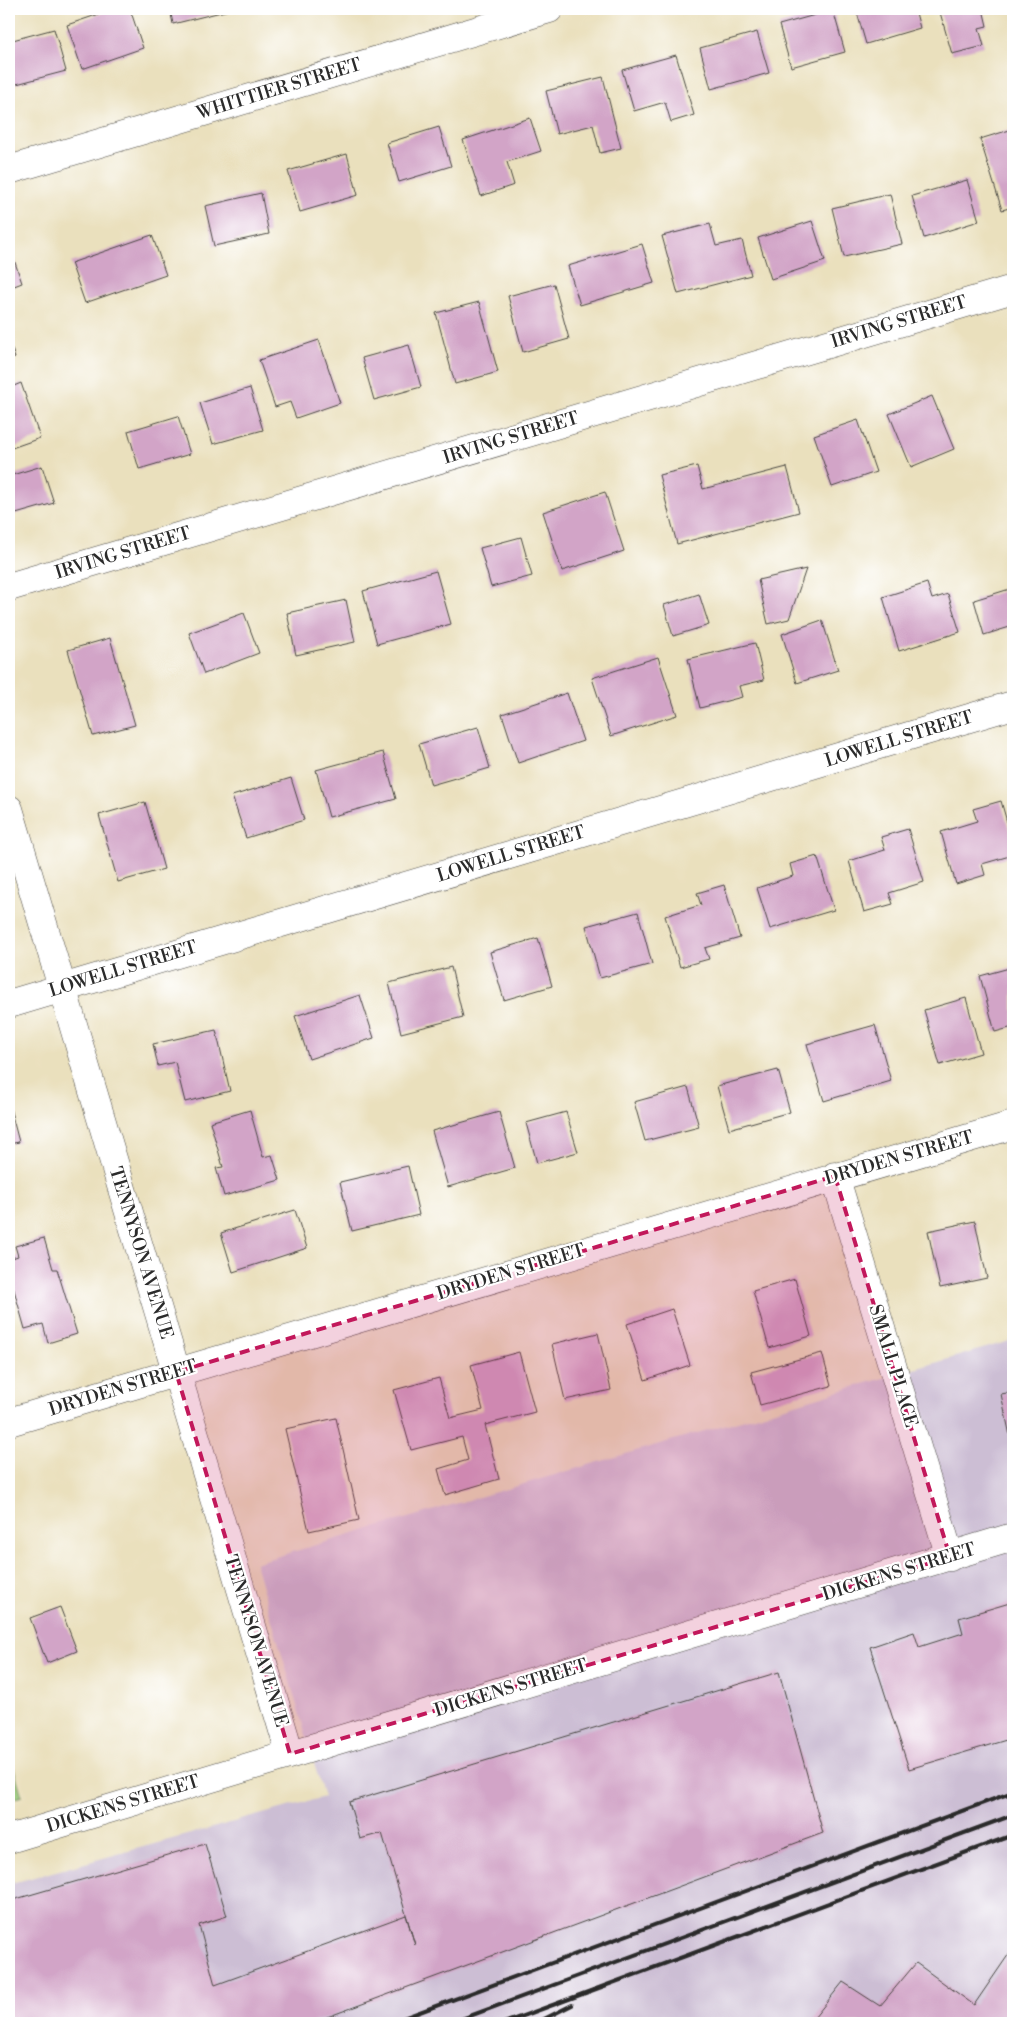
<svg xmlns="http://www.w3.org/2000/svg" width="1022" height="2032" font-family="'Libre Bodoni',serif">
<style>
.industrial{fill:#ccbed4}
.green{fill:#95c675;stroke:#607850}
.building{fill:#d2a4c7}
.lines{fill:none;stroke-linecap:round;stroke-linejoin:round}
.street-casing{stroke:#484641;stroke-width:29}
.street{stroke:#fff;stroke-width:28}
.rail{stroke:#2b2b2b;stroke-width:4}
.marked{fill:#c2185b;fill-opacity:0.2;stroke:#c2185b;stroke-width:4;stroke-dasharray:10 6;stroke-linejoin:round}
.labels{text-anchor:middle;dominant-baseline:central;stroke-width:4.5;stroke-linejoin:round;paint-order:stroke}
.street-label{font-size:18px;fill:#2b2b2b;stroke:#fff}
</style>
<rect width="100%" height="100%" fill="#fff"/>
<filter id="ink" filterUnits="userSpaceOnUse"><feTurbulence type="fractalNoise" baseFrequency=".02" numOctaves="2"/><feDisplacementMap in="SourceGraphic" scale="10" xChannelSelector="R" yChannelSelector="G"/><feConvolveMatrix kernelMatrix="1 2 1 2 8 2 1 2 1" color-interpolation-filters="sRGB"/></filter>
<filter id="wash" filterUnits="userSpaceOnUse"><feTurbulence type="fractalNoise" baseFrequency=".0096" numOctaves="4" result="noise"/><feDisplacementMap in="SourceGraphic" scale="20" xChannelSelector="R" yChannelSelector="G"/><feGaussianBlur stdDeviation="1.12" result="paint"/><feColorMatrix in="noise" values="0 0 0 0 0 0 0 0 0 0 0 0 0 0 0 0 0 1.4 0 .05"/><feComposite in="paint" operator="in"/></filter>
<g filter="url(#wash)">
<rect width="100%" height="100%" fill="#eae0bd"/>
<path class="industrial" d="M1013 1340V2023H9V1884L324 1797 255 1563Z"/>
<path class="green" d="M9 1752 22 1796 9 1800Z"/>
<g id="blocks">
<path class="building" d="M114 9H130L143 48 82 69 67 25Z
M170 9H233L173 24Z
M856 9H915L920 28 866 44Z
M939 9H983L987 26 979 28 984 46 952 54Z
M833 10 845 52 791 67 779 25Z
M54 29 66 71 9 86V41Z
M757 32 769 73 711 89 700 48Z
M676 55 694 115 671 122 665 102 634 111 622 70Z
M603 77 621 148 600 153 593 125 557 134 546 91Z
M530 118 541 151 507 162 514 185 481 196 463 140Z
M439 127 451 166 399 182 387 143Z
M1013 129V207L1002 210 980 139Z
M347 154 358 195 300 212 288 171Z
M967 180 979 221 924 238 912 196Z
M261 193 269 234 214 246 205 206Z
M890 194 902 244 844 257 832 208Z
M812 221 825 261 771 279 758 238Z
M710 224 716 246 742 240 751 275 678 294 662 236Z
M152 235 166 275 85 303 71 263Z
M642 244 654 283 580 305 568 266Z
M9 245 22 283 9 288Z
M554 284 569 339 523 352 508 296Z
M479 302 498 372 455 384 436 313Z
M9 340 15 358 9 360Z
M319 340 340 403 296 418 290 402 275 407 259 360Z
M409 345 421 387 374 400 362 358Z
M21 383 40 438 9 449V388Z
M250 388 263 430 213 444 200 403Z
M932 396 954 449 911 467 889 414Z
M178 416 190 454 139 469 128 431Z
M858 420 876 472 832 487 814 435Z
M42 466 54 503 9 516V476Z
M697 466 703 489 787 467 799 512 677 544 659 475Z
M605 492 624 551 562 571 543 512Z
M521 537 532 576 491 587 480 548Z
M806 569 789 619 768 624 758 580Z
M436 571 451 624 377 644 363 591Z
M927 583 932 599 948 594 960 632 899 651 883 597Z
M1013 588V626L984 635 974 600Z
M699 594 709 625 673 636 664 605Z
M346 600 355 642 296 655 287 613Z
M244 613 259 653 204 674 189 633Z
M822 620 838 670 797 683 782 634Z
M110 638 135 725 93 736 68 650Z
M755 643 764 680 739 686 742 697 700 708 688 659Z
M658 657 677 715 611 736 592 678Z
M567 693 583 741 518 763 502 714Z
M478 727 490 768 431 785 419 744Z
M383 752 396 799 329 817 316 770Z
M291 778 304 820 246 838 232 796Z
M1001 801 1013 843V855L982 864 985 875 956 884 941 832 977 821 973 809Z
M145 802 164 869 118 882 99 815Z
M908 829 924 882 889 893 893 904 864 912 849 861 885 850 881 837Z
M817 856 834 910 770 929 757 888 793 876 790 864Z
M724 885 740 938 705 948 709 959 680 967 665 916 701 905 697 893Z
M638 912 652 964 600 978 586 926Z
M538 938 552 986 504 1000 490 952Z
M451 967 463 1017 401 1033 389 983Z
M1013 967V1027L995 1032 980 976Z
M360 995 374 1038 309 1059 295 1016Z
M966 998 981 1053 940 1065 924 1010Z
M875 1025 891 1081 824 1101 807 1044Z
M216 1030 230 1091 185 1102 175 1062 158 1066 153 1044Z
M778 1070 790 1112 729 1129 717 1086Z
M688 1087 699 1127 645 1141 634 1102Z
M9 1104 19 1142 9 1144Z
M250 1110 263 1157 272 1155 280 1180 224 1196 216 1168 223 1167 210 1122Z
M499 1112 515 1168 448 1187 432 1131Z
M566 1112 578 1152 537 1163 526 1123Z
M408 1166 419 1215 352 1231 340 1182Z
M295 1210 307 1248 233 1272 221 1233Z
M975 1221 987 1278 940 1288 928 1231Z
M44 1238 53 1269H57L77 1334 48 1343 43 1324 25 1329 9 1272V1259L18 1256 15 1246Z
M795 1279 811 1336 769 1348 753 1291Z
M672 1309 690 1365 645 1380 627 1324Z
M598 1333 611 1390 565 1400 552 1344Z
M519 1352 535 1412 485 1425 499 1479 445 1495 438 1469 468 1460 462 1437 411 1450 394 1390 439 1378 450 1418 483 1410 471 1365Z
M822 1353 831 1386 760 1405 751 1372Z
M1013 1392V1445H1012L1001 1394Z
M336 1418 359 1520 309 1531 285 1429Z
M1013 1602V1738L909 1769 870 1647 914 1632 919 1647 963 1633 959 1618Z
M60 1607 77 1651 47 1663 30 1618Z
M779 1672 823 1833 311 2023H11L9 2016V1901L205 1844 227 1916 199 1925 215 1985 406 1915 415 1945 382 1833 360 1839 349 1802Z
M1013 1948V2023H810L843 1982 880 2006 916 1963 974 2005Z"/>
</g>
</g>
<g filter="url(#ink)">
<use href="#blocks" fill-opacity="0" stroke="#484641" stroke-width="1"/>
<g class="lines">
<g class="street-casing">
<path id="street" d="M9 170 549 9
M9 587 1013 289
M9 809 290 1754
M9 1004 1013 705
M835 1176 950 1557
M9 1422 1013 1125
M9 1839 1013 1537"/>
</g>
<use href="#street" class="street"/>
<path class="rail" d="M390 2023 1013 1792
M451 2023 1013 1815
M504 2023 1013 1835
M536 2023 572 2005"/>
</g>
</g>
<path class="marked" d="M835 1176 950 1557 290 1754 176 1372Z"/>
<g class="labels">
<g class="street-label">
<text transform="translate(279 89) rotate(-17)">WHITTIER STREET</text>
<text transform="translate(899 322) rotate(-17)">IRVING STREET</text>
<text transform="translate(511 438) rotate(-17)">IRVING STREET</text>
<text transform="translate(123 553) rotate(-17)">IRVING STREET</text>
<text transform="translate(899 739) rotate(-17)">LOWELL STREET</text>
<text transform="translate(511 854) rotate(-17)">LOWELL STREET</text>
<text transform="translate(123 969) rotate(-17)">LOWELL STREET</text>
<text transform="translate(899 1158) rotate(-16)">DRYDEN STREET</text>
<text transform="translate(141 1253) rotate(73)">TENNYSON AVENUE</text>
<text transform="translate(511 1272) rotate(-17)">DRYDEN STREET</text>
<text transform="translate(893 1366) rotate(73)">SMALL PLACE</text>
<text transform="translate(123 1388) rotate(-17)">DRYDEN STREET</text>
<text transform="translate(899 1572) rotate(-17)">DICKENS STREET</text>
<text transform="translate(256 1641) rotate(73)">TENNYSON AVENUE</text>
<text transform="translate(511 1688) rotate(-17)">DICKENS STREET</text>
<text transform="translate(123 1804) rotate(-17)">DICKENS STREET</text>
</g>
</g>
<rect width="1022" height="2032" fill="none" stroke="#fff" stroke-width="30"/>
</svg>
